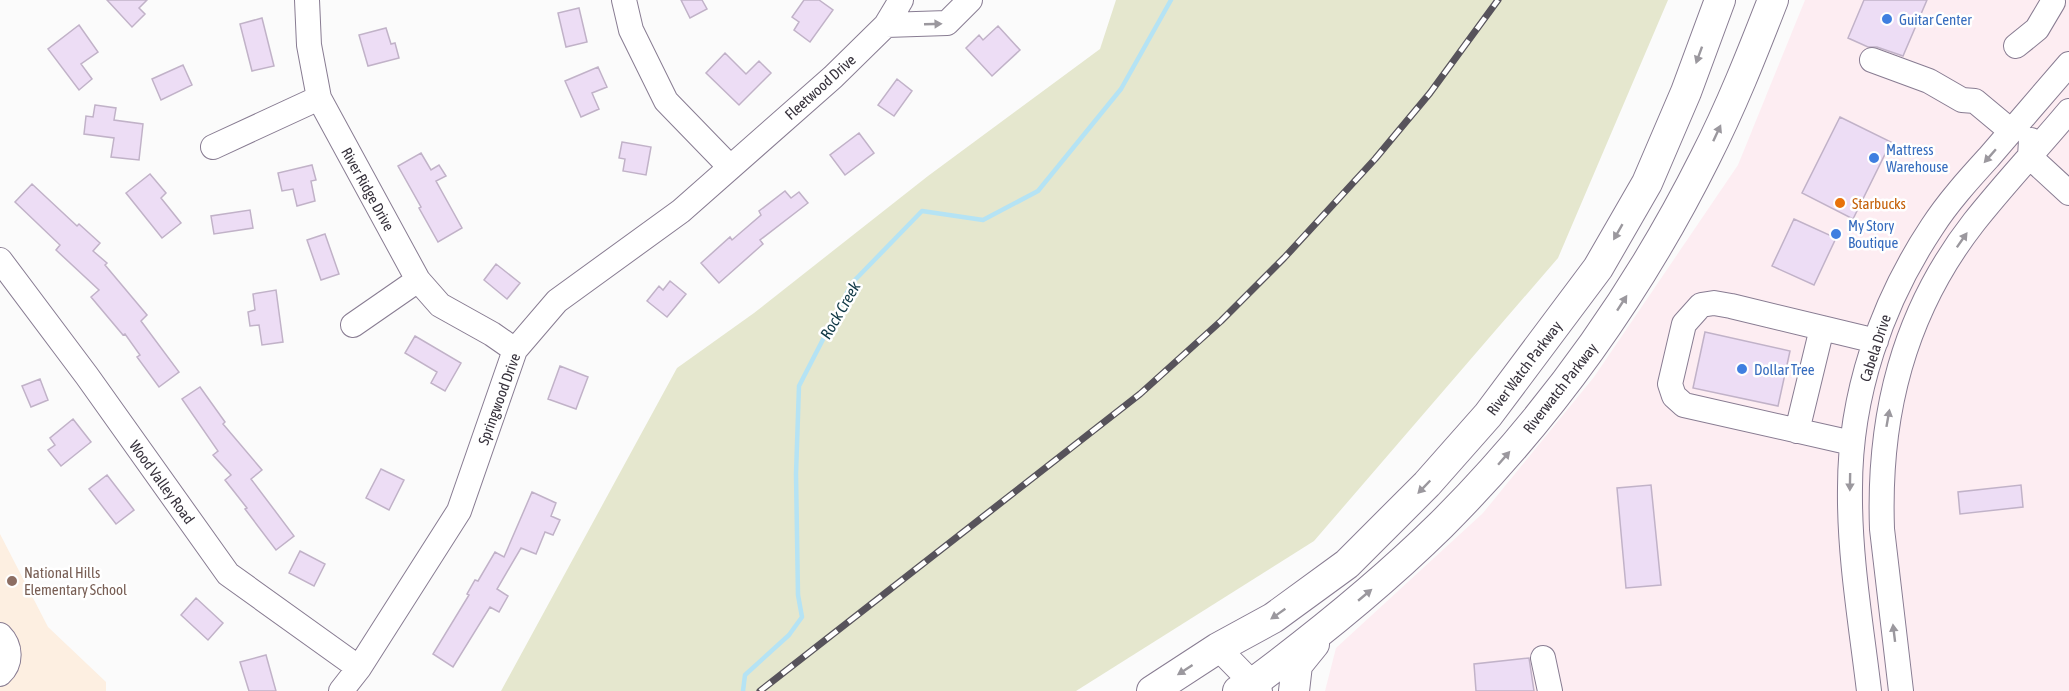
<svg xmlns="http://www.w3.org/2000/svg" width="2069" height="691" font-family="'Asap Condensed',sans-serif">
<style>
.commercial{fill:#fdedf2}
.education{fill:#fdefe1}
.green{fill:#e5e7ce}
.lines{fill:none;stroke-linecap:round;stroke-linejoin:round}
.stream{stroke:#b5e3f4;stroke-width:4.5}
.building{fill:#edddf5;stroke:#c1b2c8;stroke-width:1.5}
.minor-casing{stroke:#887c92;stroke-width:26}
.major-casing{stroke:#887c92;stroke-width:32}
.minor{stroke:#fff;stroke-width:24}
.major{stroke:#fff;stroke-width:30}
.rail-casing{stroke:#57535b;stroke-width:7}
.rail{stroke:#fff;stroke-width:4.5;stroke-dasharray:14;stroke-linecap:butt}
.oneway{fill:#9b989e}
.shop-dot{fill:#3f7fe0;stroke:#fff;stroke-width:2}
.food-dot{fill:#e8710a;stroke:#fff;stroke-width:2}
.education-dot{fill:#8d6e63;stroke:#fff;stroke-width:2}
.labels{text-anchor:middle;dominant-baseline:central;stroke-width:5;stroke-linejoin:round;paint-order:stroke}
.shop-label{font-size:15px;fill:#366cbe;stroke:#fff;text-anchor:start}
.street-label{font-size:15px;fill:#37323c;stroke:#fff}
.food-label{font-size:15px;fill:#c56008;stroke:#fff;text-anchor:start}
.education-label{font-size:15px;fill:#785e54;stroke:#fff;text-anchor:start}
.water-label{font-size:16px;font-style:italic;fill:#0e3744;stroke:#fff}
</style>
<rect width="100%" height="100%" fill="#fbfbfb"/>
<path class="commercial" d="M1805 0H2069V691H1325L1336 648 1483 513 1594 377 1738 165Z"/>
<path class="education" d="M0 534 48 627 106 682V691H0Z"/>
<path class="green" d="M1116 0H1668L1558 258 1314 541 1076 691H501L677 368 754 313 928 176 1100 49Z"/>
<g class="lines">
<path class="stream" d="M743 691 745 675 789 635 802 617 798 595 796 474 799 386 852 283 922 211 983 220 1038 191 1121 89 1171 0"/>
</g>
<path class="building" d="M107 0H147L139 8 145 14 132 27Z
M681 0H702L707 9 690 18Z
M804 0H819L833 10 810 42 794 30 799 22 792 17Z
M1864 0H1927L1903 56 1877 47H1868L1848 38Z
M579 8 587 42 566 47 558 13Z
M262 18 274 66 252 71 240 24Z
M79 25 98 52 81 64 92 79 79 90 48 49Z
M998 26 1020 50 992 76 966 48 979 35 983 40Z
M386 28 391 44 395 43 399 58 368 66 359 35Z
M725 53 746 74 759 61 771 73 739 105 706 73Z
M183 65 192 85 161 100 152 79Z
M598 67 607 87 592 93 599 109 581 117 565 81Z
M897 79 912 91 894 116 878 105Z
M95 105 116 108 114 120 143 124 139 160 111 157 114 138 84 134 86 116 93 117Z
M1840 117 1891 142 1853 219 1802 193Z
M859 133 874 153 845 175 830 155Z
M622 142 651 147 646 175 623 171 625 159 619 158Z
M421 153 431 170 439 165 446 176 436 181 462 228 438 242 419 208 421 207 398 166Z
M312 165 316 180 311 181 315 201 297 206 293 189 282 191 278 173Z
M150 174 166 193 161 198 181 223 162 238 126 193Z
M32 184 77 226 79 224 100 243 93 251 107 263 105 265 147 315 141 321 179 372 159 387 137 357 140 355 125 334 123 335 91 297 99 290 56 250 60 245 15 202Z
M785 191 791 198 799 192 808 203 760 240 763 244 719 283 701 263 730 237 732 240 761 215 759 211Z
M250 210 253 228 214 234 211 216Z
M1794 219 1836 238 1814 285 1772 266Z
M325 234 339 274 321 280 307 240Z
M496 264 520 283 507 299 484 280Z
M670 281 686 294 667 317 647 301 659 286 663 290Z
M276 290 283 342 262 345 259 325 250 326 248 312 255 310 253 294Z
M1705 332 1790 351 1778 406 1693 388Z
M415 336 461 363 445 391 431 383 437 372 405 353Z
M560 366 588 377 576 409 548 399Z
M40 379 48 400 31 407 22 386Z
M200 387 225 422 223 424 262 470 251 479 294 536 276 550 245 509 247 508 225 480 231 475 213 455 218 451 182 399Z
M73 419 91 442 61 466 48 450 55 445 50 438Z
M381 469 404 480 389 510 366 498Z
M107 475 134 510 116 524 89 489Z
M1651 485 1661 585 1626 588 1617 488Z
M2021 485 2023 507 1960 514 1958 492Z
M532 492 556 503 551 516 560 520 553 535 545 532 536 554 521 548 497 589 508 596 499 612 490 607 453 667 433 654 469 595 467 594 475 580 478 581 495 552 504 557Z
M300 551 325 564 314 586 289 573Z
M196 598 223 623 208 640 181 615Z
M266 655 276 691H249L240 662Z
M1529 658 1534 691H1476L1474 664Z"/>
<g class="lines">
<g class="minor-casing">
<path id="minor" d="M307 0 309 45 319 98 418 280 440 305 492 334 515 350
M624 0 631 30 666 101 730 167
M886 25 947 23 970 0
M2016 46 2037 29 2053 2
M1872 60 1929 81 1962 100 1975 101 2011 131
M2031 140 2030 157 2069 193
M213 147 319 98
M0 260 87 376 228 574 359 668
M353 325 418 280
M1797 431 1822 328
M1852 443 1684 405 1674 396 1670 384 1684 324 1701 305 1714 303 1731 306 1876 341
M0 635C11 646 12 663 0 674
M1218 648 1260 691
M1543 658 1550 691
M341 691 359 668 459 511 515 350 557 301 681 211 833 77 886 25 901 0
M1869 691C1861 624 1849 555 1850 488 1850 395 1881 304 1932 227 1948 202 1969 179 1989 157 2016 126 2042 95 2069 64
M1901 691 1882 529C1878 416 1903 313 1974 222 2004 184 2038 148 2069 111"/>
</g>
<g class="major-casing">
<path id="major" d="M1152 691 1218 648 1273 618 1347 564 1427 484 1488 415 1598 268 1647 183 1686 92 1720 0
M1238 691 1253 683C1319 634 1382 583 1441 525 1548 418 1637 294 1705 158 1731 107 1752 54 1773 0
M1294 691 1297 665 1314 644"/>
</g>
<use href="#minor" class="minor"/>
<use href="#major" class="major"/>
<g class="rail-casing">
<path id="rail" d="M760 691 1140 394 1221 321 1284 258 1375 159 1430 93 1498 0"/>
</g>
<use href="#rail" class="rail"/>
</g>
<defs><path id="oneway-solid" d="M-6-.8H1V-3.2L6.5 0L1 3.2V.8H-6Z" transform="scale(1.5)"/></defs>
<g class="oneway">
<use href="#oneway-solid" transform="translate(933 24) rotate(-2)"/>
<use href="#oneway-solid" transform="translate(1699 55) rotate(110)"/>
<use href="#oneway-solid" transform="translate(1717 133) rotate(-65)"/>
<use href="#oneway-solid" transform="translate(1990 156) rotate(131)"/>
<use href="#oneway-solid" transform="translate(1618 232) rotate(120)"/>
<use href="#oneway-solid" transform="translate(1962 240) rotate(-55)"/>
<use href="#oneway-solid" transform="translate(1622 303) rotate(-57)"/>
<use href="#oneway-solid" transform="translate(1888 418) rotate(-80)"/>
<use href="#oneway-solid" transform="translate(1504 458) rotate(-49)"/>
<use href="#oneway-solid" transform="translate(1850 482) rotate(91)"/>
<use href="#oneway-solid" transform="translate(1424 487) rotate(134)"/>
<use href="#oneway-solid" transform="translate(1365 595) rotate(-40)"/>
<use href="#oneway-solid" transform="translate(1278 614) rotate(145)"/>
<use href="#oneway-solid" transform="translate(1894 633) rotate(-97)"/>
<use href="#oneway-solid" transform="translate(1185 670) rotate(147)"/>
</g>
<g class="shop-dot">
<circle cx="1887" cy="19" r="6"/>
<circle cx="1874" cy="158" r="6"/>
<circle cx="1836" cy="234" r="6"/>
<circle cx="1742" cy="369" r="6"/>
</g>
<circle class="food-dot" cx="1840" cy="203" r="6"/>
<circle class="education-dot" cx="12" cy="581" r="6"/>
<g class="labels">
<g class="shop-label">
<text x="1899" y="19">Guitar Center</text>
<text x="1886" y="149">Mattress<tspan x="1886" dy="17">Warehouse</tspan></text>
<text x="1848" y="225">My Story<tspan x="1848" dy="17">Boutique</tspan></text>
<text x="1754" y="369">Dollar Tree</text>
</g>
<g class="street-label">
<text transform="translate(820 87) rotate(-42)">Fleetwood Drive</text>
<text transform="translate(368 189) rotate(61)">River Ridge Drive</text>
<text transform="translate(1875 348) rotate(-72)">Cabela Drive</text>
<text transform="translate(1524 368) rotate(-53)">River Watch Parkway</text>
<text transform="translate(1560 388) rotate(-52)">Riverwatch Parkway</text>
<text transform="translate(499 399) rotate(-70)">Springwood Drive</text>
<text transform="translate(162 482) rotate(54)">Wood Valley Road</text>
</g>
<g class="food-label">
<text x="1852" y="203">Starbucks</text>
</g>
<g class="education-label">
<text x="24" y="572">National Hills<tspan x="24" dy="17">Elementary School</tspan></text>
</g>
<g class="water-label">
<text transform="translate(840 310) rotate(-60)">Rock Creek</text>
</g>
</g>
</svg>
